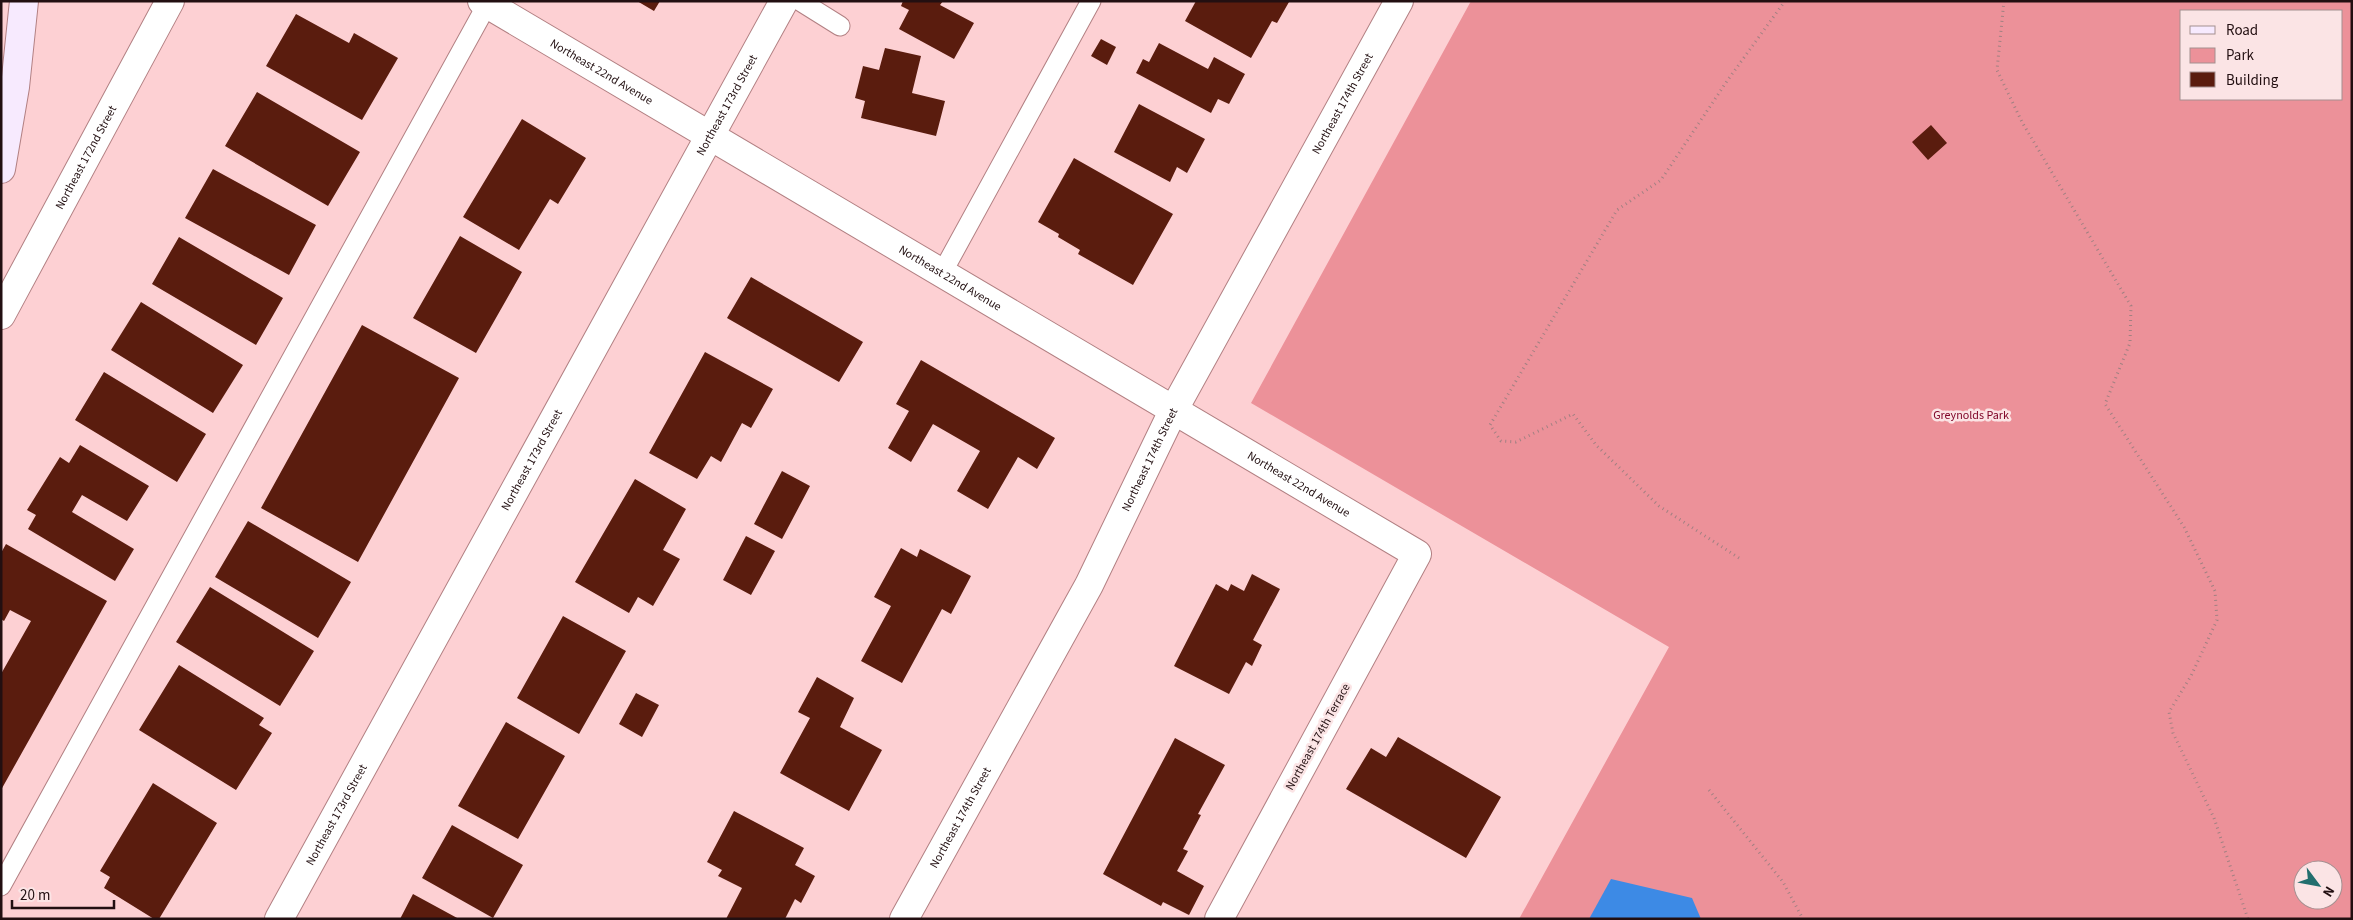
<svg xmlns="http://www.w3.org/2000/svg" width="2353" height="920" font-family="'Source Sans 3',sans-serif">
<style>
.green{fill:#ec9199;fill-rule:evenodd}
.water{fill:#3d8ae5}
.building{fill:#5a1c0e}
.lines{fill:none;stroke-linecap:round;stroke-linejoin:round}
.lane-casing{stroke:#b28083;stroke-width:21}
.street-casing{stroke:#b28083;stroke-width:30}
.secondary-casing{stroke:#b28083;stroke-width:30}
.path{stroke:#a28082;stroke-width:3;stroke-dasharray:1 4;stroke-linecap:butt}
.lane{stroke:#fff;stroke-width:19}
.street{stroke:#fff;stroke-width:28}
.secondary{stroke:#f7eafe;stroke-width:28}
.labels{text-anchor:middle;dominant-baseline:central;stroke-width:5;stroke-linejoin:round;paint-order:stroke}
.street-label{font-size:12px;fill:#220f11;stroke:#fbe4e5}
.park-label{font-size:12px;fill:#800629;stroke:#fbe4e5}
</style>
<rect width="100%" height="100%" fill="#fdd0d3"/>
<path class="green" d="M1471 1H2352V919H1519L1669 647 1251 403ZM2182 11H2342V99H2182ZM2303 870H2333V900H2303Z"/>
<path class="water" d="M1611 879 1692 898 1701 919H1589Z"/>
<path class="building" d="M637 1H660L654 11Z
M903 1H943L940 5 974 23 954 59 899 29 909 10 901 6Z
M1196 1H1287L1289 2 1277 23 1272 21 1251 58 1185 21Z
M296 14 349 43 354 33 398 58 362 120 266 66Z
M1101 39 1116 47 1107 65 1091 56Z
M1159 43 1208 69 1214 57 1245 74 1229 104 1218 99 1211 113 1136 73 1143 59 1149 62Z
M885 48 921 56 912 93 945 101 936 136 861 118 865 101 855 98 863 66 879 70Z
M257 92 360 152 328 206 225 146Z
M1139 104 1205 139 1187 173 1177 167 1170 182 1114 152Z
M522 119 586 158 558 204 550 199 519 250 463 217Z
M1931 125 1947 143 1928 160 1912 142Z
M1074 158 1173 214 1133 285 1078 254 1080 250 1058 237 1059 234 1038 222Z
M213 169 316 225 289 275 185 218Z
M460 236 522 272 476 353 413 318Z
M179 237 283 298 256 345 152 284Z
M751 277 863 342 839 382 727 318Z
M141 302 243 365 213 413 111 350Z
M362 325 459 378 358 562 261 508Z
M705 352 773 389 751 428 742 423 721 462 711 456 697 479 649 453Z
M921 360 1055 438 1037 469 1018 457 988 509 957 491 980 451 933 424 911 462 888 448 909 411 896 404Z
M104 372 206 434 177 482 75 420Z
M80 445 149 486 127 521 82 495 72 512 134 549 115 581 28 529 36 515 27 510 60 457 69 463Z
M782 471 810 486 782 539 754 524Z
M635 479 686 509 663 550 680 559 653 606 638 597 629 613 575 582Z
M248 521 351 582 318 638 215 577Z
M746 536 775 551 751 595 723 580Z
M6 544 107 601 1 790V674L31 621 10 610 4 621 1 619V553Z
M901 548 917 557 920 549 971 576 951 614 942 609 902 683 861 661 891 606 874 597Z
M1252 574 1280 589 1253 640 1262 645 1252 666 1246 662 1229 694 1174 666 1216 584 1228 591 1231 584 1244 591Z
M210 587 314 651 280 706 176 642Z
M563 616 626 651 579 734 517 698Z
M179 665 264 718 259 725 272 733 236 790 139 730Z
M817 677 854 698 840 727 882 750 849 811 780 773 810 718 798 712Z
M636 693 659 705 642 737 619 724Z
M506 722 565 756 518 839 458 806Z
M1398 737 1501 797 1466 858 1346 789 1371 748 1386 757Z
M1175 738 1225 765 1198 814 1201 815 1183 849 1188 851 1177 871 1204 886 1189 915 1163 902 1161 906 1103 874Z
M153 783 217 823 159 919H154L104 888 110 877 100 871Z
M734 811 804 848 795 865 815 876 801 903 795 899 785 919H726L742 888 718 876 722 870 707 862Z
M452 825 523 865 493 918 422 878Z
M413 894 459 919H400Z"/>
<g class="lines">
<g class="lane-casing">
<path id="lane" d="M800 1 840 26
M942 273 1091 1
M1 886 489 1"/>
</g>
<g class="street-casing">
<g id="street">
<path id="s1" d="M482 1 1417 554 1219 919"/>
<path id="s2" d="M1 315 170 1"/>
<path id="s3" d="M279 919 784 1"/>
<path id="s4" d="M904 919 1089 585 1173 411 1399 1"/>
</g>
</g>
<g class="secondary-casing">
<path id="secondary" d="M1 169 15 87 24 1"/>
</g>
<path class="path" d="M2004 1 1997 70 2022 122 2131 306 2130 343 2105 404 2184 527 2215 591 2217 620 2191 676 2169 712 2173 733 2214 818 2248 919
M1739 558 1659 506 1596 445 1573 414 1516 442 1501 441 1490 425 1617 210 1661 180 1727 81 1785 1
M1709 790 1783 882 1803 919"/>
<use href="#lane" class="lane"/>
<use href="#street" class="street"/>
<use href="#secondary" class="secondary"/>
</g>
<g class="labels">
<g class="street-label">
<text stroke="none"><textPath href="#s1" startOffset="139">Northeast 22nd Avenue</textPath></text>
<text stroke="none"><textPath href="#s4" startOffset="926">Northeast 174th Street</textPath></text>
<text stroke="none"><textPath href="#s3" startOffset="929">Northeast 173rd Street</textPath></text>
<text stroke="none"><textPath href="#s2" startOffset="179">Northeast 172nd Street</textPath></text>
<text stroke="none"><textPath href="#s1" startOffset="544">Northeast 22nd Avenue</textPath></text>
<text stroke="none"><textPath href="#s4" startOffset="521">Northeast 174th Street</textPath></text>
<text stroke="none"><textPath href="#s3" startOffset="524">Northeast 173rd Street</textPath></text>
<text stroke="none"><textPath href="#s1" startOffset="949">Northeast 22nd Avenue</textPath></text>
<text transform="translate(1318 737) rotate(-61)">Northeast 174th Terrace</text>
<text stroke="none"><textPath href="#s3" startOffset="119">Northeast 173rd Street</textPath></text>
<text stroke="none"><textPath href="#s4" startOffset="116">Northeast 174th Street</textPath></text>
</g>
<g class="park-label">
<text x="1971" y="415">Greynolds Park</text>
</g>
</g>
<rect width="2353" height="920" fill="none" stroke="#220f11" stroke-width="5"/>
<rect x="2180" y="10" width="162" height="90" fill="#fbe4e5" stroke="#a48f90"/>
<rect x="2190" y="26" width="25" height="8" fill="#f7eafe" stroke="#a48f90"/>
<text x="2226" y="35" font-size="15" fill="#220f11">Road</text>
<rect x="2190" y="48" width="25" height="15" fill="#ec9199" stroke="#a48f90"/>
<text x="2226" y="60" font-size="15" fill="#220f11">Park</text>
<rect x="2190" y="72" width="25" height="15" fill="#5a1c0e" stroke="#a48f90"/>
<text x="2226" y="85" font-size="15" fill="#220f11">Building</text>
<g transform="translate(2318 885) rotate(122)"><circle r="24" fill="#fbe4e5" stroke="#a48f90"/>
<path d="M0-4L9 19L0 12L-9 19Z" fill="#236e6e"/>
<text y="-8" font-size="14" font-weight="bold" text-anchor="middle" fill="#220f11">N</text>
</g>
<path d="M12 900v8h102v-8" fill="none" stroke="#220f11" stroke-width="2.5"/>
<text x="20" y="900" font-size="15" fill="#220f11" stroke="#fbe4e5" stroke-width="4" paint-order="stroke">20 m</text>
</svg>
